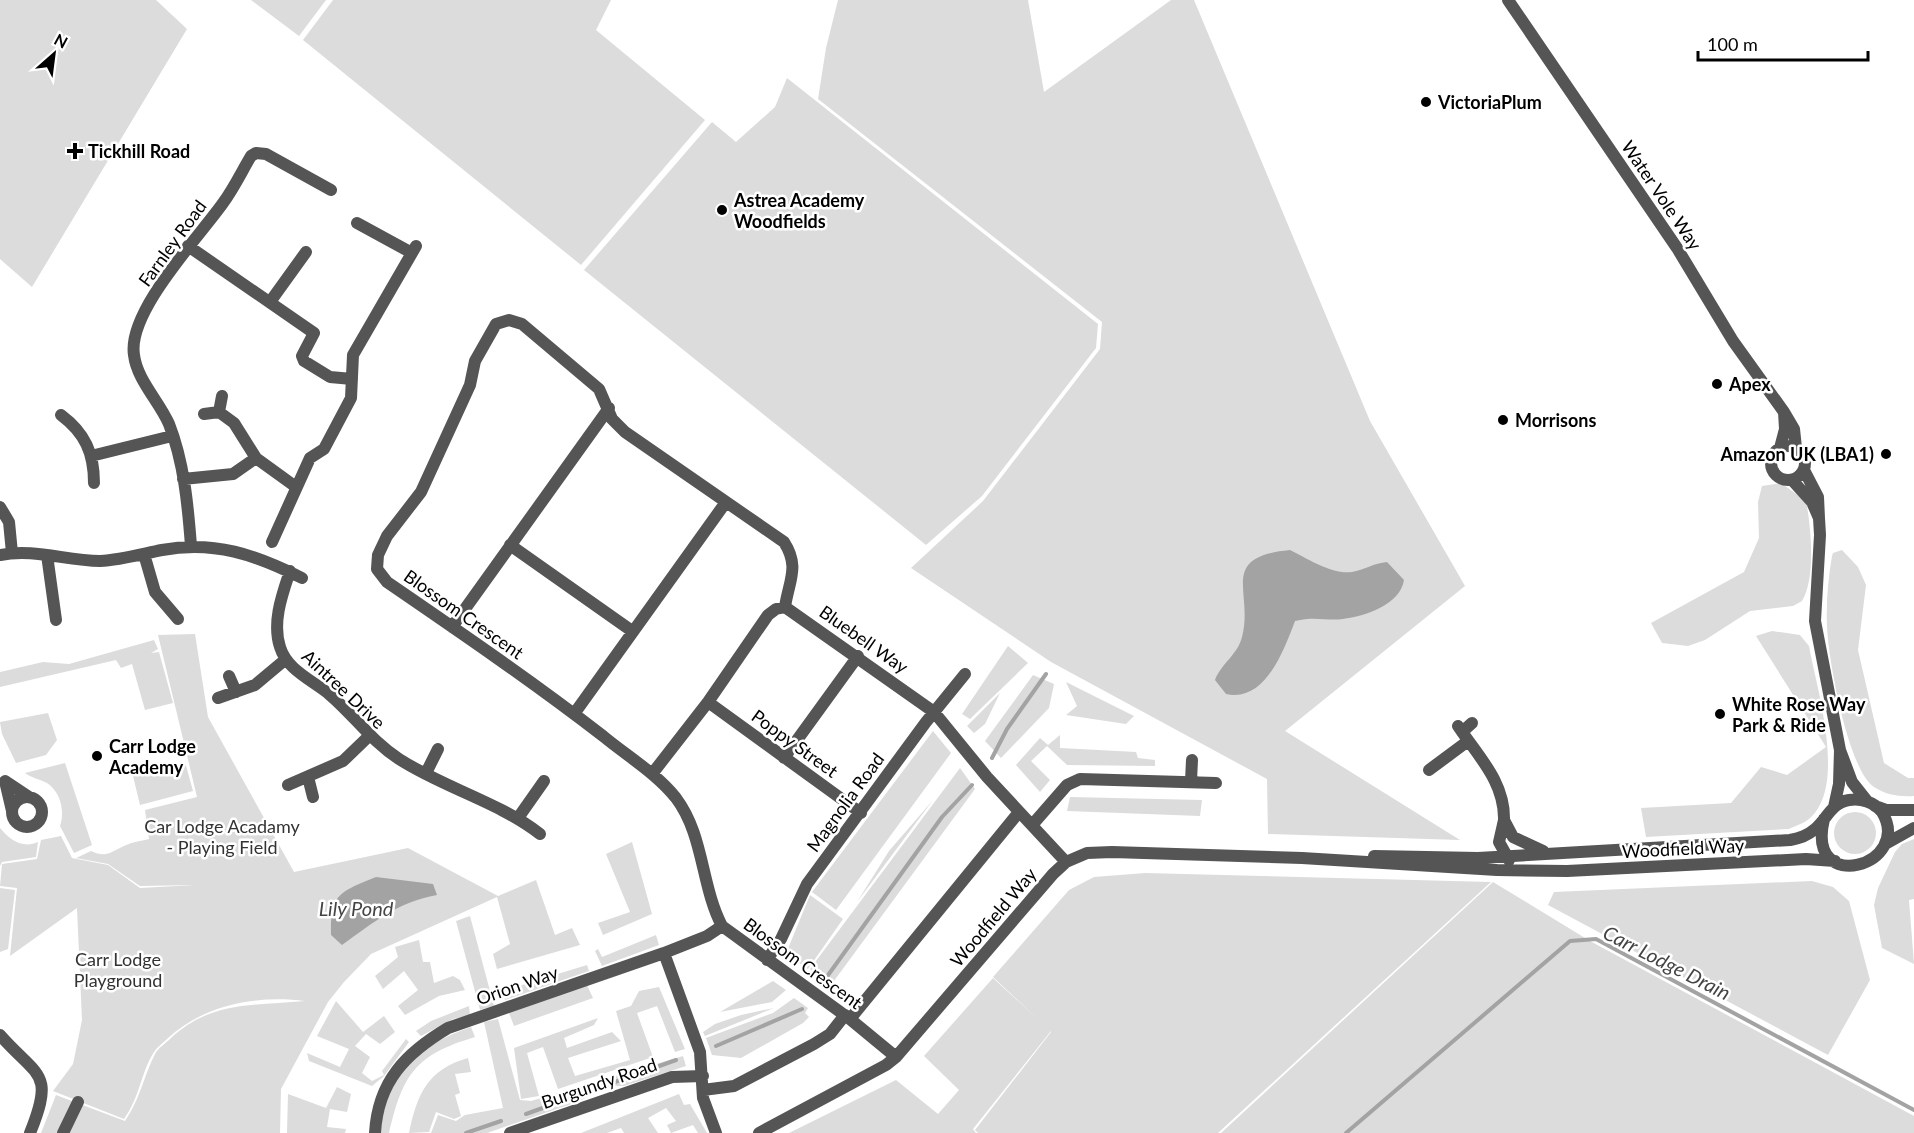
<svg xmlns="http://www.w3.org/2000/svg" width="1914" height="1133" font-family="Lato,sans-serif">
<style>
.green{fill:#dcdcdc}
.water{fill:#a3a3a3}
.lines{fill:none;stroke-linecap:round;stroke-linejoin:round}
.stream{stroke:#a3a3a3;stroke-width:4}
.minor{stroke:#555;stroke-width:12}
.poi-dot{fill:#000;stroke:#fff;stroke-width:2}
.labels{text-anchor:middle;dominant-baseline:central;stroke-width:5;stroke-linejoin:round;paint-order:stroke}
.poi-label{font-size:18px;font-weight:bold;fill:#000;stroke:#fff;text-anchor:start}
.street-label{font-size:18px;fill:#000;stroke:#fff}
.park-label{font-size:18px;fill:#333;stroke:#fff}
.water-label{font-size:20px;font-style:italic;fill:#444;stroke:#fff}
</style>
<rect width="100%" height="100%" fill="#fff"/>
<path class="green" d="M0 0H156L187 29 32 287 0 259Z
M251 0H326L299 36Z
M333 0H611L596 30 705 120 581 265 303 40Z
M838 0H1028L1044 92 1171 0H1194L1370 421 1465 586 1285 731 1460 840 1268 834 1267 779 1051 662 911 568 983 501 1100 349 1102 322 818 99 826 48Z
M787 78 1098 324 1096 348 982 496 926 545 584 270 712 122 736 142 775 107Z
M1781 483 1806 501C1811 526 1816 579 1802 601L1793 606 1750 611 1705 640 1688 646 1662 643 1651 623 1744 572 1759 538 1758 502 1762 486Z
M1842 550 1858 567 1866 585 1858 650 1884 763 1908 778H1914V796C1900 797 1886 795 1874 787 1848 770 1828 658 1827 626 1826 603 1828 579 1832 556L1833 553Z
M1772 631 1800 635 1809 646C1817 690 1847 785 1810 818 1805 823 1795 826 1789 829L1646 837 1641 808 1731 803 1761 767 1787 775 1826 747 1756 636Z
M195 634 208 717 294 872 408 848 498 896 536 880 555 935 572 928 580 945 497 969 493 954 510 944 497 897 371 954 344 982 328 1002 281 1089 280 1133H41L56 1095 125 1121C141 1097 143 1078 155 1054 158 1048 166 1043 171 1038 212 1000 255 1006 305 1001 256 995 203 1005 167 1039 163 1043 157 1047 154 1052 141 1072 140 1097 124 1119L53 1091 73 1064 82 1020 77 908 10 956 17 888 0 886 2 864 37 859 41 840 61 836 72 858 108 865 140 888 195 885 140 886 108 864 76 858 91 851C106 858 111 852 124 846 132 842 141 841 149 839L145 810 197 797 158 635Z
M154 640 158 649 151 653 159 652 173 703 145 710 132 664 121 668 116 660 0 687V672L43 662 69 664Z
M1008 646 1028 663 970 719 962 714Z
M1033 675 1054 684 1049 708 1001 758 985 741Z
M1066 682 1134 716 1126 724 1066 715 1077 706Z
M1000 693 985 724 974 733 967 726Z
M48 713 57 740 46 755 16 763 2 734 0 722Z
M933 731 951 753 836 910 812 892Z
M1060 735V748L1136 752 1138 758 1155 760V766L1067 765 1047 746 1031 761 1050 780 1040 792 1016 765 1040 738 1048 745Z
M185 762 193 791 140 805 133 776Z
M65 763 92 845 74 853 60 826C65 812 61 792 47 783 40 779 31 778 25 773Z
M960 768 975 789 831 985 810 969Z
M1070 797 1202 800 1200 816 1067 811Z
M933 800 857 902 889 851Z
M1834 833a21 21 0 1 1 42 0a21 21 0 1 1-42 0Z
M0 828C10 840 23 849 38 842L36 857 2 862 0 866Z
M1914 839V899L1909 900 1914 964 1882 948 1874 905 1878 888 1895 852 1902 844Z
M632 842 652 914 603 935 598 923 630 912 606 854Z
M1145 873 1491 882 1218 1133H978L975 1130 1051 1032V1031L973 1129 976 1133H789L896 1080 938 1114 959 1090 924 1056 993 978 1041 1022 993 977 1069 890 1094 877Z
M1812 881 1833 887 1849 901 1870 980 1828 1055 1548 905 1554 892Z
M1493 882 1590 941 1914 1116V1133H1221Z
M0 888 15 890 8 949 0 952Z
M810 895 843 919 808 969 791 958 787 951Z
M470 916 494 1006 480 1010 456 921Z
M656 935 659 945 602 966 595 951 598 949 602 957Z
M419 940 423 962H430L434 983 453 976 460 980 465 990 439 996 405 1015 398 1006 418 990 404 971 383 989 375 976 398 957 395 947Z
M587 965 589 971 505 1000 502 991Z
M773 981 786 990 772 1002 720 1012Z
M587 985 593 998 514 1026 509 1013Z
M659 987 685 1049 675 1052 657 1006 637 1013 653 1057 558 1089 543 1047 527 1053 539 1096 521 1099 514 1048 598 1018 594 1025 564 1038 567 1048 612 1032 621 1041 568 1058 575 1076 630 1060 616 1011 631 1006 639 991Z
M794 998 808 1008 805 1013 809 1017 803 1023 741 1058 712 1055 706 1038 773 1013Z
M336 1001 363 1032 384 1016 395 1032 380 1044 366 1034 355 1046 370 1057 362 1073 372 1081 384 1075 382 1071 406 1039 409 1042 384 1076 372 1086 309 1061 307 1053 340 1067 349 1049 317 1036Z
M469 1006 470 1015 453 1019 421 1036 416 1031 431 1021Z
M774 1008 705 1036 703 1032 715 1024 741 1015Z
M498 1019 520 1100 531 1101 683 1056 686 1066 624 1086H611L577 1102 487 1133H431L438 1115 456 1121 465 1115 503 1108 484 1022Z
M471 1027 475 1037C415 1055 403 1074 389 1133H380C388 1073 416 1046 471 1027Z
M468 1058 471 1072 455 1074 460 1093 455 1095 461 1116 454 1119 436 1112 429 1132 409 1133C417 1094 428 1069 468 1058Z
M337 1087 351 1094 347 1112 330 1109 327 1127 346 1129 345 1133H287L288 1094 326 1108Z
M679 1094 684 1105 690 1104 707 1133H698L693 1125 671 1133 667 1125 676 1121 666 1108 648 1118 658 1133H624L621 1128 607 1133H581Z"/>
<path class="water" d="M1290 550C1306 558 1333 575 1352 572 1364 570 1374 563 1387 562L1404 580C1400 605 1365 616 1343 619 1326 621 1315 616 1295 621 1284 650 1265 703 1226 694L1215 680C1221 664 1238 654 1242 637 1254 592 1217 557 1290 550Z
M376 877 433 884 437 895C398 902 374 922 342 945L331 935C330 893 340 892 376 877Z"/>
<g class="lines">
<path class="stream" d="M992 758 1007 729 1046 674
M826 978 942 817 972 785
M716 1046 802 1009
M526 1114 676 1060
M466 1133 501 1121
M1346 1133 1570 941 1596 939 1914 1110"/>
<path class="minor" d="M1508 0 1677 248 1733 341 1784 412
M357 223 412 253
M188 246 314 333 302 356 304 361 330 377 352 379
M270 302 306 252
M219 412 234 423 256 458 296 487
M204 414 219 412 222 396
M61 415C85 433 94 453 94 483
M1771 463a17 17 0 1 1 34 0a17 17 0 1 1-34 0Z
M1780 448 1785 429 1784 412 1794 429 1796 448
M91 456 172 436
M183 479 233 474 256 458
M1792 480 1812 502 1819 518 1818 497 1804 470
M0 507 9 522 12 553
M1819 518 1820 535 1815 621 1840 750
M272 542 310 458 324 449 351 398 353 355 416 246
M510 545 632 631
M191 546C188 506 184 462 169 424 159 401 137 380 134 355 127 312 199 237 223 203 234 188 242 171 251 156L256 153 266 154 331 190
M144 554 155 592 178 619
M0 555C34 548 66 561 100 561 121 560 142 554 162 550 214 540 256 555 302 578
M47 555 56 620
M290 571C282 595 272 622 280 647 287 670 312 680 329 694 354 715 371 741 399 759 444 788 497 801 540 834
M785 607C789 580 800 567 784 542L625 432 612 419 599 389 522 324 509 320 496 324 475 361 470 385 421 492 387 536 378 555 377 569 387 582C460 632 533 682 603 736 627 756 656 773 676 798 704 835 701 886 722 926L850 1019 896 1057
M452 627 609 408
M229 676 236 692
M218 698 255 685 286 659
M708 702 861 813
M574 714 726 502
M1458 726C1478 756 1505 782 1504 820
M1462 732 1472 723
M784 758 858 656
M1429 770 1468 741
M426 773 438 749
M652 774 708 702 768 615 776 609 785 607 934 712 987 777 1066 862
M308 777 313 797
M1191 781 1192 760
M288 785 343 761 369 736
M12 812a15 15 0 1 1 30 0a15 15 0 1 1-30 0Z
M1875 806 1886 810H1914
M1834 807 1839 784 1840 750 1852 782 1867 801
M12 811 5 781 29 797
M518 818 544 781
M1033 824 1067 785 1080 779 1216 783
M1887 843 1914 828
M1374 856 1478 858 1790 840C1800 838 1807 836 1815 829 1827 819 1831 803 1849 800 1861 798 1874 802 1882 812 1914 865 1805 897 1824 819
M1509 860 1499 842 1504 820 1513 837 1543 851
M664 953 700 1052 703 1098 716 1133
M767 960 781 939 807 884 926 722 965 674
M850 1019 1019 812
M0 1035C38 1078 55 1071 30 1133
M703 1090 734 1086 814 1044 830 1034 845 1015
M63 1133 78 1102
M375 1133C378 1081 406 1053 448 1028L664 953 707 936 722 926
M510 1133 672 1077 703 1076
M759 1133 886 1065 896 1057 1053 874 1066 862 1087 853 1112 852 1302 858 1497 870 1567 871 1806 859 1835 861"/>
</g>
<g class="poi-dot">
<circle cx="1426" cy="102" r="6"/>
<path d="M72 142h6v6h6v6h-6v6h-6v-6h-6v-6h6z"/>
<circle cx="722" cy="210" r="6"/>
<circle cx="1717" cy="384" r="6"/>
<circle cx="1503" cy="420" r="6"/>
<circle cx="1886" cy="454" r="6"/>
<circle cx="1720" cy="714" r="6"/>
<circle cx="97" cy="756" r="6"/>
</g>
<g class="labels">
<g class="poi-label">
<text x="1438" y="102">VictoriaPlum</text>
<text x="88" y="151">Tickhill Road</text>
<text x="734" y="200">Astrea Academy<tspan x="734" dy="21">Woodfields</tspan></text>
<text x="1729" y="384">Apex</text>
<text x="1515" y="420">Morrisons</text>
<text x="1874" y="454" text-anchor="end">Amazon UK (LBA1)</text>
<text x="1732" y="704">White Rose Way<tspan x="1732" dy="21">Park &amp; Ride</tspan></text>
<text x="109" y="746">Carr Lodge<tspan x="109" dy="21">Academy</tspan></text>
</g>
<g class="street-label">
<text transform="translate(1662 195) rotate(56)">Water Vole Way</text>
<text transform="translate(172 243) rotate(-54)">Farnley Road</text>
<text transform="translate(464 614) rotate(35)">Blossom Crescent</text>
<text transform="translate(864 639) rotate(35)">Bluebell Way</text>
<text transform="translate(344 689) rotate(43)">Aintree Drive</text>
<text transform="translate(795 743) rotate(36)">Poppy Street</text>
<text transform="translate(845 802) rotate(-54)">Magnolia Road</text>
<text transform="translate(1683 848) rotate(-3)">Woodfield Way</text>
<text transform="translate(993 917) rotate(-50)">Woodfield Way</text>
<text transform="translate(803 963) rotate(36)">Blossom Crescent</text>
<text transform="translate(517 985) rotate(-19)">Orion Way</text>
<text transform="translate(599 1083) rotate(-19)">Burgundy Road</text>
</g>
<g class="park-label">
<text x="222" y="826">Car Lodge Acadamy<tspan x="222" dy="21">- Playing Field</tspan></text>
<text x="118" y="959">Carr Lodge<tspan x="118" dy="21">Playground</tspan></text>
</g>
<g class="water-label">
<text x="356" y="908">Lily Pond</text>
<text transform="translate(1667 962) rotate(27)">Carr Lodge Drain</text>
</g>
</g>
<g transform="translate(54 54) rotate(28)" stroke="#ffffff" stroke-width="4.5" paint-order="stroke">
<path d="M0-4.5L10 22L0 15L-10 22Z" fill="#000000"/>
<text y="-9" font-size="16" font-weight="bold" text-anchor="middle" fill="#000000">N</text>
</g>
<path d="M1698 51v9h170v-9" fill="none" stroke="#000000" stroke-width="3"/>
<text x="1707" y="51" font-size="18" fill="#000000" stroke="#ffffff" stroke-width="4.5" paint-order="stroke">100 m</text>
</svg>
